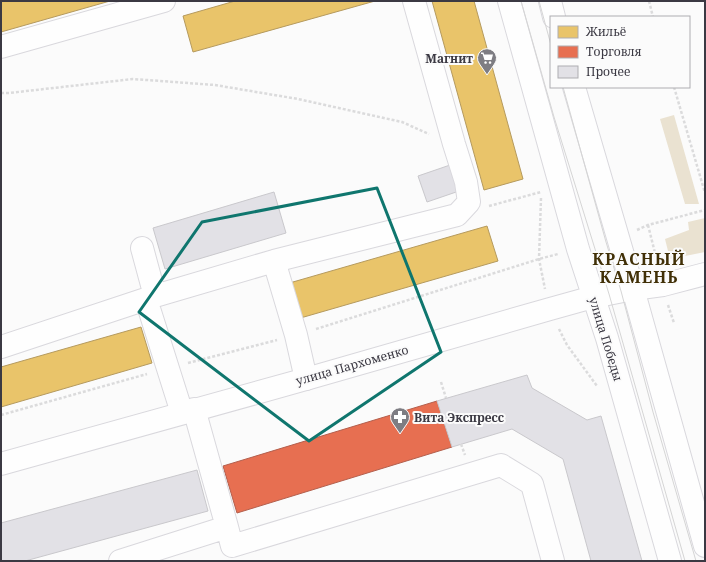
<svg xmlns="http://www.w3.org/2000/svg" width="706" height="562" font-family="'Noto Serif',serif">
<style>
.green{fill:#eae2d1}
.homes{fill:#e9c46a;stroke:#b59a5e}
.shops{fill:#e76f51;stroke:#b35f4d}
.building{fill:#e2e1e6;stroke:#c9c8cc}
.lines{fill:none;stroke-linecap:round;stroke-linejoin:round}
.minor-casing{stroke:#d9d8dd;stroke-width:24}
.major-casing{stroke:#d9d8dd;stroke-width:24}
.path{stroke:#dbdbdc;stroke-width:2.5;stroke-dasharray:3 2;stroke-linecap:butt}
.minor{stroke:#fefefe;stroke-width:22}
.major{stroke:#fefefe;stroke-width:22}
.tram{stroke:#d5d5d5;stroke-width:1}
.marked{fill:none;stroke:#0f766e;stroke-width:3;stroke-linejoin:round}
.labels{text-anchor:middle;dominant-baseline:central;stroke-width:4;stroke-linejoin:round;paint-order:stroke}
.poi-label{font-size:12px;font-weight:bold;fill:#3b3943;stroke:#fbfbfb;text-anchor:end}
.street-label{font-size:12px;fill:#3b3943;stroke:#fbfbfb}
.district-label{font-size:16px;font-weight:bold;letter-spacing:1px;fill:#413007;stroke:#fbfbfb}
</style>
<rect width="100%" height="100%" fill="#fbfbfb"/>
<path class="green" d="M674 115 699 204H685L660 119Z
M705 218V252L670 259 665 239 689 230 688 222Z"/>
<path class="homes" d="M1 1H110L1 32Z
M235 1H375L193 52 183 16Z
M432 1H474L523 179 484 190Z
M487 226 498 261 297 319 286 284Z
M141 327 152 363 1 407V367Z"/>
<path class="shops" d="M437 401 452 447 237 513 223 466Z"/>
<path class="building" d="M453 164 462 190 427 202 418 176Z
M274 192 286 233 165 269 153 228Z
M527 375 532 388 587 420 601 416 642 561H591L563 459 512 429 452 447 437 401Z
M197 470 208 511 25 561H1V523Z"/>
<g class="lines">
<g class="minor-casing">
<path id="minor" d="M1 47 164 1
M142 248 155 296 274 261 457 215 469 202 466 182 454 144 414 1
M274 261 296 335 306 379
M633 289 663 285 705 274
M146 299 182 413
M1 347 155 296
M194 409 227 527
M120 561 227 527 232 546 501 465 532 484 553 561"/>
</g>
<g class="major-casing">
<path id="major" d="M509 1 578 249 607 338 670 561
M550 1 554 17
M574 87 633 289 705 546
M1 464 306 379 550 309 593 297 633 289"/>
</g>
<path class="path" d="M649 1 653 17
M674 87 705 193
M1 93H9L133 79 215 85 298 99 402 122 429 134
M541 198 539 259 545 289
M489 206 541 192
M648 225 658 265
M637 230 648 225 705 210
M668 305 674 323
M316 329 539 259 558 254
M559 329 567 345 597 386
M188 363 277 340
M441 382 446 398
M1 415 147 374
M461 444 465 455"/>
<use href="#minor" class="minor"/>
<use href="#major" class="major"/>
<path class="tram" d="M521 1 554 117 609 294 685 561
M539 1 551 45
M563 87 606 242 621 291 653 412 696 561"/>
</g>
<path class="marked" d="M377 188 441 352 309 441 139 312 202 222Z"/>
<defs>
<g id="supermarket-pin" transform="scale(1)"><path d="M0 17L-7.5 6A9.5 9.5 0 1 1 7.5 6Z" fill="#7e7d83" stroke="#fbfbfb"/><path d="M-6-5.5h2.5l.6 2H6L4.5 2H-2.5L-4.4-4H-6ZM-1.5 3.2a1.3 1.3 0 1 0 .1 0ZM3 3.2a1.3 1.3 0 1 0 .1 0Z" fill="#fff"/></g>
<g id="pharmacy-pin" transform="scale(1)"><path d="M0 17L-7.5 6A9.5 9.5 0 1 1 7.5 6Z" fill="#7e7d83" stroke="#fbfbfb"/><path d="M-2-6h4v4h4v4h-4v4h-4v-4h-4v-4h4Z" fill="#fff"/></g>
</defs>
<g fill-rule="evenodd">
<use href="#supermarket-pin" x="487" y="58"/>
<use href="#pharmacy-pin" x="400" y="417"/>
</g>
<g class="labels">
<g class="poi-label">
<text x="473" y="58">Магнит</text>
<text x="414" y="417" text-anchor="start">Вита Экспресс</text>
</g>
<g class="street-label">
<text transform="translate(606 339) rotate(73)">улица Победы</text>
<text transform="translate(352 365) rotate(-16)">улица Пархоменко</text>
</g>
<g class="district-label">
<text x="639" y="259">КРАСНЫЙ<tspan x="639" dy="18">КАМЕНЬ</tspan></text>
</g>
</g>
<rect width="706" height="562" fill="none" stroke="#3b3943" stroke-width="4"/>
<rect x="550" y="16" width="140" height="72" fill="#fbfbfb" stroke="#aeadb1"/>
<rect x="558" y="26" width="20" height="12" fill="#e9c46a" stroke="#aeadb1"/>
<text x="586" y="36" font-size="12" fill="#3b3943">Жильё</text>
<rect x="558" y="46" width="20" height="12" fill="#e76f51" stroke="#aeadb1"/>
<text x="586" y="56" font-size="12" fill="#3b3943">Торговля</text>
<rect x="558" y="66" width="20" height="12" fill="#e2e1e6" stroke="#aeadb1"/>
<text x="586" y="76" font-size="12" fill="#3b3943">Прочее</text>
</svg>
